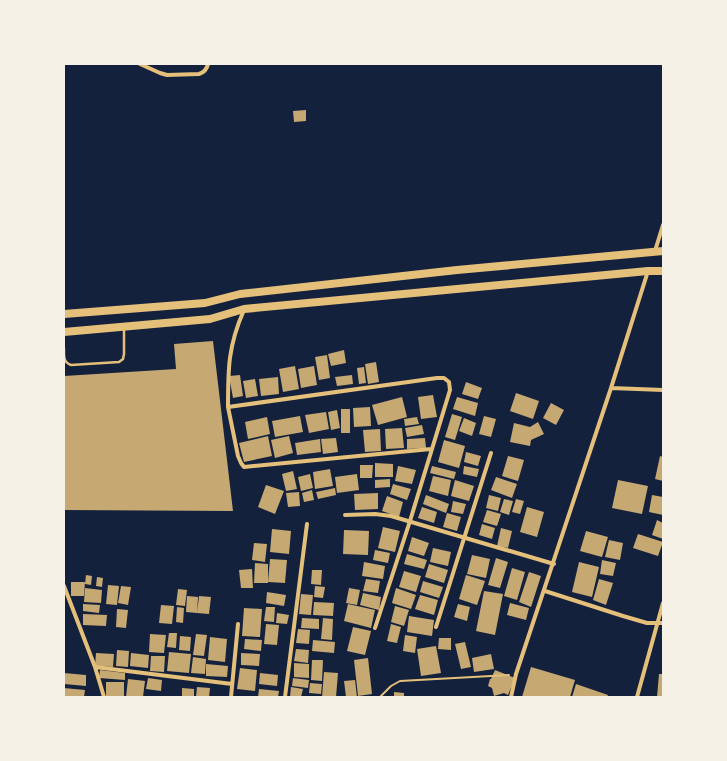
<svg xmlns="http://www.w3.org/2000/svg" width="727" height="761" font-family="Montserrat,sans-serif">
<style>
.building{fill:#c6a872}
.lines{fill:none;stroke-linecap:round;stroke-linejoin:round}
.path{stroke:#e5c07b;stroke-width:2}
.service{stroke:#e5c07b;stroke-width:2.5}
.minor{stroke:#e5c07b;stroke-width:4}
.trunk{stroke:#e5c07b;stroke-width:8}
</style>
<rect width="100%" height="100%" fill="#14213d"/>
<path class="building" d="M306 110V121L294 122 293 111Z
M213 341 233 511 64 510V376L176 369 174 344Z
M344 350 346 363 331 366 328 354Z
M327 355 330 378 319 380 315 357Z
M376 362 379 382 368 384 365 364Z
M295 366 299 389 283 392 279 369Z
M314 366 317 385 301 388 298 369Z
M364 367 366 383 359 384 357 368Z
M240 375 243 396 233 398 229 376Z
M352 375 353 384 337 386 335 377Z
M278 377 279 394 261 396 259 379Z
M255 379 258 396 246 398 243 381Z
M466 382 482 388 478 399 462 394Z
M516 393 539 401 533 419 510 411Z
M433 395 437 417 421 419 418 397Z
M402 397 407 417 378 425 372 405Z
M457 397 478 403 475 416 453 409Z
M551 403 564 410 556 425 543 418Z
M370 407 371 426 354 427 353 408Z
M341 409H350V433H341Z
M337 410 340 428 331 430 328 412Z
M326 412 329 429 309 433 305 415Z
M452 414 462 417 455 440 445 437Z
M300 416 303 432 275 437 272 421Z
M484 416 496 419 491 437 479 434Z
M267 417 270 434 248 439 245 422Z
M417 417 419 424 405 426 404 419Z
M464 418 476 423 472 436 459 431Z
M538 422 544 434 531 440 530 446 510 442 514 423 530 427Z
M422 425 424 434 407 437 405 428Z
M402 428 404 448 386 449 385 429Z
M380 429 381 451 365 452 363 430Z
M268 436 272 456 244 462 239 443Z
M289 436 293 453 275 458 271 440Z
M336 438 338 452 323 454 321 439Z
M425 438 426 448 407 449V439Z
M320 439 321 452 297 455 295 443Z
M444 440 465 446 459 468 438 462Z
M466 452 481 456 478 466 464 462Z
M508 456 524 460 518 481 502 476Z
M660 456 663 457V481L655 479Z
M375 463 393 464V477H375Z
M360 465H373L372 478H360Z
M398 466 416 470 412 484 395 481Z
M432 466 456 472 454 479 430 473Z
M464 466 479 469 477 477 463 474Z
M330 469 333 486 315 489 313 472Z
M293 471 297 489 286 491 282 474Z
M310 474 313 488 301 491 298 477Z
M357 474 359 490 337 493 335 477Z
M433 476 451 480 448 496 429 491Z
M496 477 517 484 512 498 491 490Z
M390 479V487L375 488V480Z
M455 480 474 486 469 501 451 496Z
M618 480 648 486 642 514 612 508Z
M393 484 411 489 407 500 390 494Z
M266 485 284 491 275 514 258 507Z
M335 488 336 495 318 499 316 492Z
M312 490 314 500 304 502 302 493Z
M299 492 300 506 288 507 286 493Z
M378 493V509L355 510 354 494Z
M426 495 449 504 446 513 423 504Z
M489 495 501 498 498 511 486 508Z
M652 495 663 497V515L649 512Z
M387 496 403 502 399 517 382 511Z
M504 499 513 501 509 515 500 512Z
M516 499 524 501 520 514 512 512Z
M453 501 466 504 463 514 451 512Z
M422 507 437 512 434 523 418 518Z
M527 507 544 512 537 537 520 532Z
M487 510 501 514 497 526 483 522Z
M447 513 461 517 457 531 443 527Z
M657 520 663 523V539L652 535Z
M482 524 495 528 492 539 479 535Z
M383 527 400 531 395 552 378 548Z
M501 528 512 531 508 548 497 546Z
M272 529 291 531 289 554 270 552Z
M344 530 369 531 368 555 343 554Z
M586 531 608 537 602 557 580 551Z
M638 534 663 542 658 556 633 548Z
M412 537 429 543 424 556 408 551Z
M609 540 623 543 620 560 605 557Z
M254 543 267 544 265 562 252 560Z
M433 548 451 552 448 566 430 562Z
M375 550 390 553 388 563 373 560Z
M407 554 427 560 424 569 404 564Z
M472 555 490 559 486 578 467 574Z
M496 558 508 562 500 588 488 585Z
M270 559 287 560 285 583 268 582Z
M602 560 616 563 613 576 600 574Z
M364 562 385 566 383 579 362 576Z
M579 562 599 567 592 597 572 592Z
M255 563 268 564V583H254Z
M429 564 448 570 444 583 425 577Z
M512 568 525 572 517 600 504 596Z
M252 569 253 588H241L239 570Z
M312 570H322L321 585 311 584Z
M404 571 421 576 416 592 399 587Z
M529 572 541 576 531 607 519 602Z
M86 575 92 576 91 585 85 584Z
M466 575 485 581 477 605 459 599Z
M97 577 103 578 102 587 96 586Z
M366 579 380 581 378 593 363 591Z
M599 579 613 583 606 605 593 600Z
M423 581 443 587 439 598 420 592Z
M71 582H85L84 596H71Z
M108 585 119 586 117 605 106 604Z
M121 586 131 587 128 605 118 603Z
M315 586 325 587 323 598 314 597Z
M85 588 102 590 101 603 84 602Z
M349 588 360 590 357 605 346 603Z
M396 588 416 595 411 609 392 603Z
M178 589 187 590 185 606 176 605Z
M484 591 503 594 495 635 476 631Z
M267 592 286 595 284 606 266 603Z
M363 593 381 597 379 610 360 605Z
M301 594 313 595 311 615 299 614Z
M420 595 438 600 434 615 415 609Z
M187 596 198 597 197 613 186 612Z
M199 596 211 597 209 614 197 613Z
M314 602 334 603 333 616 313 615Z
M510 603 529 608 526 620 507 615Z
M83 604 100 605 99 613 83 611Z
M348 604 375 610 371 628 344 621Z
M458 604 470 607 467 621 454 617Z
M161 605 174 606 172 624 159 623Z
M395 606 409 610 404 626 391 622Z
M177 607 184 608 183 623 176 622Z
M266 607H275L274 622 264 621Z
M244 608 262 609 260 637 242 636Z
M117 609 128 610 126 628 116 627Z
M277 613 289 615 287 624 276 623Z
M83 614 107 615 106 626 83 625Z
M409 616 434 620 432 636 407 632Z
M302 618 319 619V629L301 628Z
M323 618 333 619 332 640 321 639Z
M266 624 279 625 277 645 264 644Z
M391 624 401 627 397 643 387 641Z
M353 627 371 631 365 655 347 651Z
M298 629 310 630 309 644 296 643Z
M169 633H177L176 648 167 647Z
M150 634 166 635 164 653 149 652Z
M196 634 207 635 204 656 193 655Z
M405 635 417 637 415 653 403 651Z
M180 636 191 637 190 651 179 650Z
M210 637 227 639 225 662 208 660Z
M439 638H451V650L438 649Z
M245 639 262 640 261 651 244 649Z
M313 640 335 642 334 653 312 651Z
M465 642 471 667 461 669 455 644Z
M436 646 441 673 421 676 417 649Z
M296 649 309 650 308 663 294 661Z
M117 650 129 651 128 667 116 666Z
M169 652 191 654 189 673 167 671Z
M96 653 114 654 113 667 95 666Z
M131 653 149 655 148 668 130 666Z
M241 653 260 654 259 666 241 665Z
M491 654 494 669 474 672 472 658Z
M151 656H165L164 672 150 671Z
M193 657 206 659 205 674 191 673Z
M368 658 372 694 358 696 354 660Z
M312 660H323L322 681 311 680Z
M294 663 309 664V678L294 677Z
M206 664 228 666 227 677 206 676Z
M531 667 575 680 570 697H522Z
M240 668 257 670 255 691 237 689Z
M100 670 125 673V680L99 678Z
M495 670 515 678 508 695 504 693 494 696 492 688 488 686 490 679H491Z
M324 672 338 673 336 697H322Z
M64 673 86 675V686L64 684Z
M260 673 278 675 277 686 259 684Z
M659 674H663V697H657Z
M148 678 162 680 161 691 146 689Z
M293 678 309 680 308 688 292 686Z
M128 679 145 681 143 697H126Z
M355 680 357 697H346L344 681Z
M106 682H124V697H106Z
M310 683 322 684 321 694 309 693Z
M576 684 608 695 607 697H572Z
M197 687 210 688 209 697H196Z
M291 687 303 689 301 697H290Z
M64 688 85 690 84 697H64Z
M182 688 194 689V697H182Z
M259 689 279 691 278 697H258Z
M394 692 404 693V697H394Z"/>
<g class="lines">
<path class="path" d="M380 697 391 686 400 681 509 675"/>
<path class="service" d="M64 349C64 356 63 362 71 365L119 362 123 359 124 354V329"/>
<path class="minor" d="M140 64 160 73 167 75 199 74C205 72 207 69 208 64
M655 251 663 225
M611 388 663 390
M228 407C228 369 228 346 244 310
M345 515 375 514 391 516 554 564
M64 586 95 667 104 697
M545 591 623 616 647 623H663
M436 627 491 453
M375 628 410 521 450 390 449 382 444 378H437L228 407 238 456 241 463 244 467 431 449
M95 667 232 684
M231 697 238 624
M285 697 307 524
M511 697 516 674 611 388 648 271
M637 697 663 603"/>
<path class="trunk" d="M64 314 205 303 240 294 457 270 663 251
M64 332 210 319 244 309 648 271H663"/>
</g>
<rect width="727" height="761" fill="none" stroke="#f6f1e7" stroke-width="130"/>
</svg>
